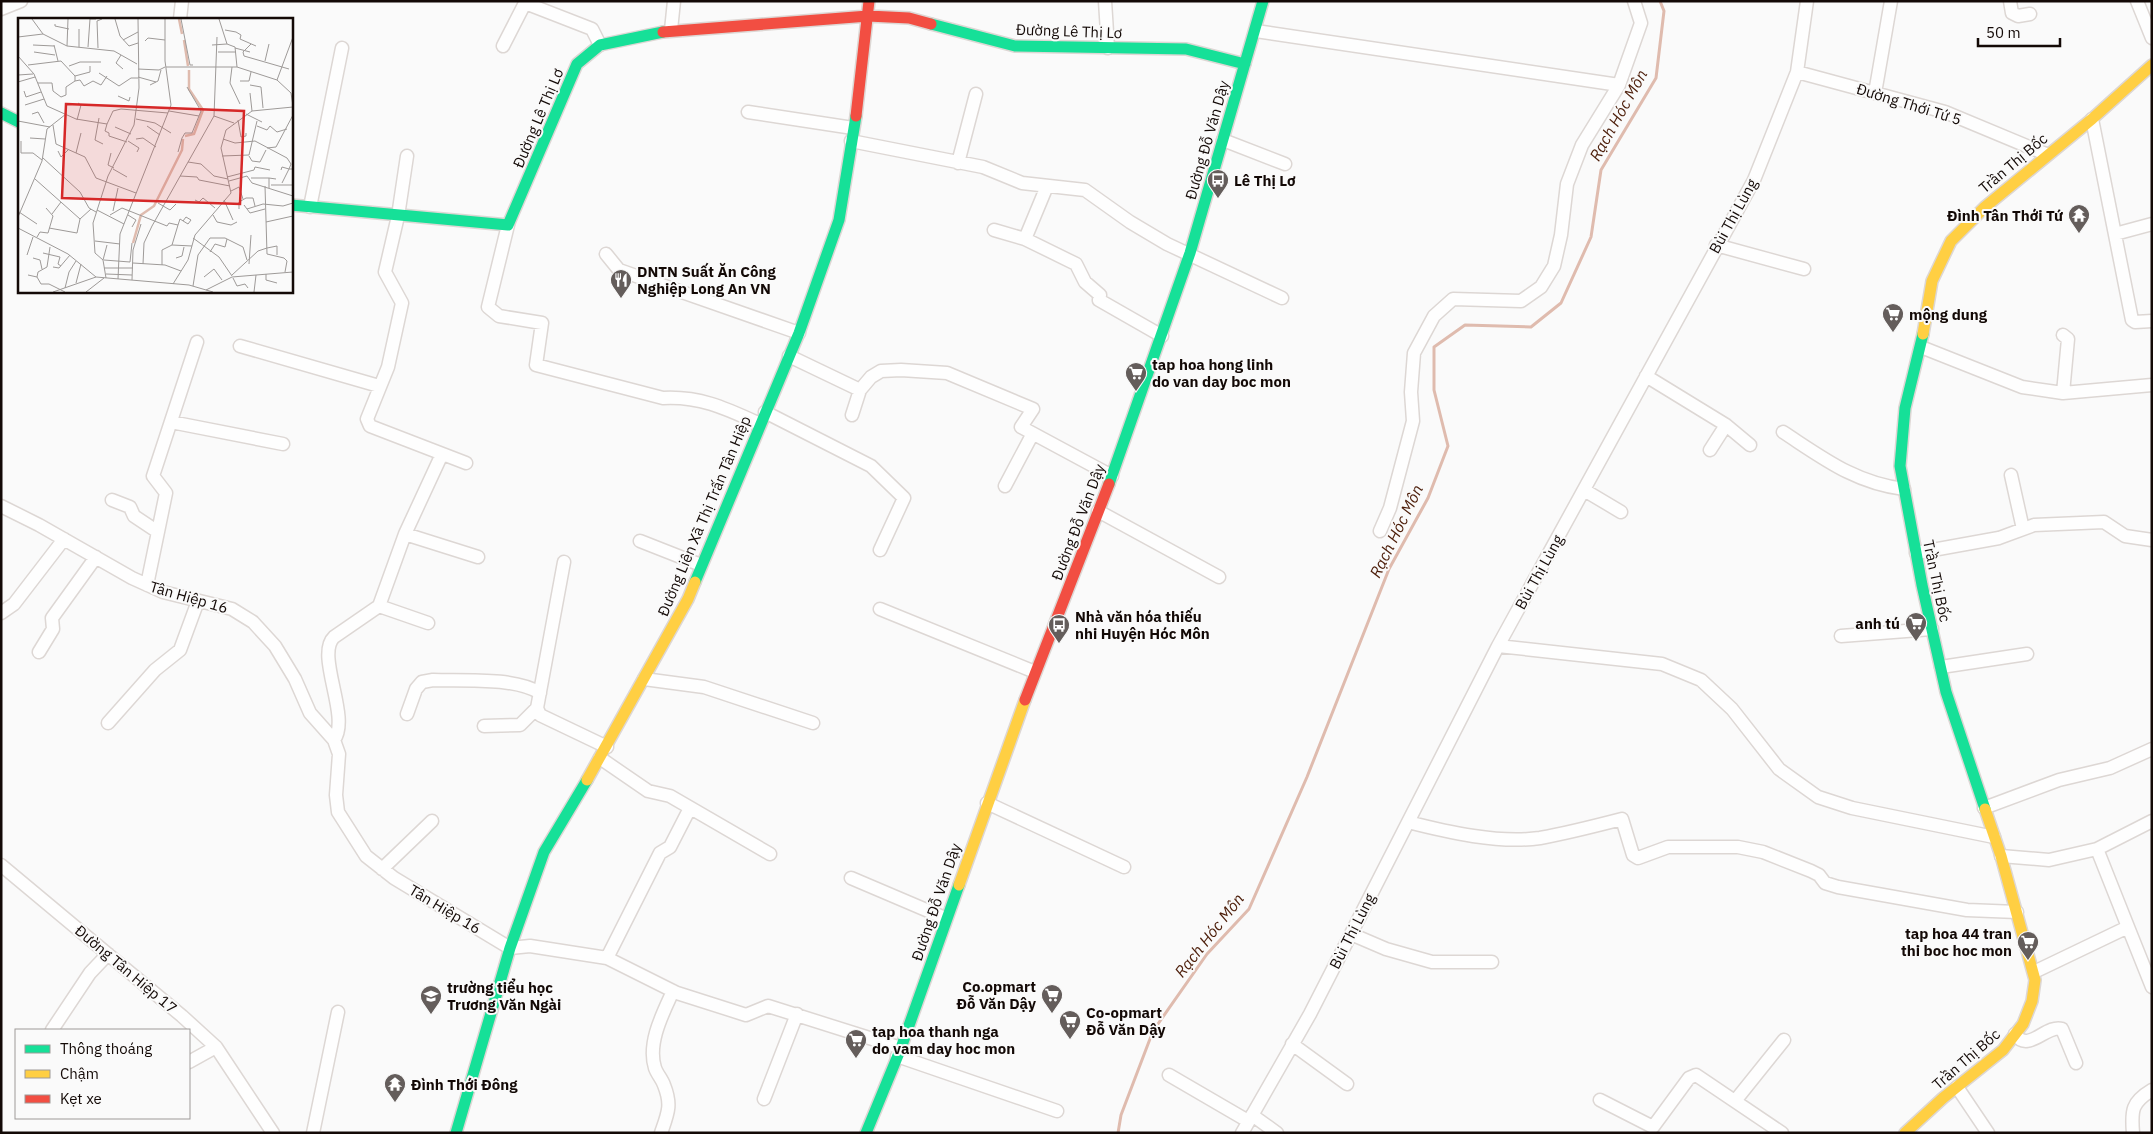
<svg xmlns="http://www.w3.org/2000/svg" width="2153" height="1134" font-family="'IBM Plex Sans',sans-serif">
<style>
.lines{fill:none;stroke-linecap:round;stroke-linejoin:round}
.stream{stroke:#dfbbae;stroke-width:3}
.street-casing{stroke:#ddd7d4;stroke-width:15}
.fast-casing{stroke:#ddd7d4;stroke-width:14}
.slow-casing{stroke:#ddd7d4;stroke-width:14}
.jam-casing{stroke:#ddd7d4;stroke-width:14}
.street{stroke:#fefefe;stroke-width:12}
.fast{stroke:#16e098;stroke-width:11}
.slow{stroke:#ffcf43;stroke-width:11}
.jam{stroke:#f24e42;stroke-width:11}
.labels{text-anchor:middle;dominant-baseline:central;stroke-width:4;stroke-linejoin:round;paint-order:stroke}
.street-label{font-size:15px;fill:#130906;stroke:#fafafa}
.poi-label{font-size:15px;font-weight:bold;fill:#130906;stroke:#fafafa;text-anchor:start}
.water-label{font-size:16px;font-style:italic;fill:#4c1d09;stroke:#fafafa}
.inset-river{fill:none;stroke:#dfbbae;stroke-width:2.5}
.inset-road{fill:none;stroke:#9e9a98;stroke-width:1}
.view{fill:#d62828;fill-opacity:0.15;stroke:#d62828;stroke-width:2.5}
.inset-edge{fill:none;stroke:#130906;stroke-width:2.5}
</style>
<rect width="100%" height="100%" fill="#fafafa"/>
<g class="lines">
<path class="stream" d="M1118 1133 1121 1115 1153 1031 1207 954 1249 909 1307 777 1389 569 1428 498 1448 446 1434 390V347L1465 325 1531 327 1561 303 1591 237 1601 170 1656 78 1664 11 1660 1"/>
<g class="street-casing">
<path id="street" d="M1105 1 1108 48
M2010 1 2012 13 2018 16 2030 14
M2137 1 2152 38
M1 9 21 1
M180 19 182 1
M671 30 674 1
M1256 31 1619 85
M503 46 525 3 592 29 600 45
M1797 72 1945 112 2046 154
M1875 93 1891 1
M748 112 853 128
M2092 119 2132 320 2135 322 2152 321
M1223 140 1285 164
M851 141 983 167 1022 183 1085 190 1130 222 1167 244 1282 298
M407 156 398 216 385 272 402 303 388 367 367 419 370 426 466 463
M958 163 976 94
M310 207 342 48
M508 225 488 307 499 316 542 323 536 365 663 398C701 396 727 409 760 424
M994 230 1025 239 1076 264 1085 282 1100 295 1099 300 1162 336
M2115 234 2152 224
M1025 239 1047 186
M1716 245 1804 269
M606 254 619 270 799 333
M240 346 379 386
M1921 347 2022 387 2063 393 2152 385
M789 356 860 390 852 415
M1646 376 1726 425 1750 445
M860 390 871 377 881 371 901 370 947 373 1033 409 1021 427 1112 476
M2063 393 2068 339 2063 335
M765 412 871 466 904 498 880 550
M171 422 283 444
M1783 432C1823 458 1855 483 1904 489
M1710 450 1726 425
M442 454 405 534 478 557
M2011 475 2023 529
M1005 486 1032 435
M1584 490 1621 512
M112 500 130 507 134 516 158 532
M1 506 39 525 132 578 163 592 232 609 253 622 275 646 295 679 310 713 334 740 339 754 336 795 338 812 366 856 394 878 510 948 530 946 607 958 677 993 746 1015 768 1006 901 1048
M1098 511 1219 577
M1380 531 1390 508 1413 421 1411 392 1414 353 1434 316 1453 299 1521 301 1541 287 1554 266 1561 235 1567 184 1582 145 1619 85 1641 23 1634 1
M405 534 379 606 428 623
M640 541 701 565
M1916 553 1999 538 2034 525 2104 522 2125 536 2152 540
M564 562 537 708 540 715 607 747
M147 585 166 493 153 476 197 342
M880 609 1035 672
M1 613 14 604 64 539
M1841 636 1932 629
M1498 646 1662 664 1701 680 1732 709 1779 769 1818 797 1852 808 1994 837
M39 652 53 629 52 618 96 557
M1941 667 2027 654
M644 679 704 687 813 723
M407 714 416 689 422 682 433 680C463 681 515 677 540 693
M108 723 155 670 180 650 198 601
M484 726 520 725 537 708
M334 740C351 717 315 655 334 637L379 606
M600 758 648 791 670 796 770 854
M987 803 1124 867
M1984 808 2059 780 2110 768 2152 749
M1408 822C1447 832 1499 844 1540 838 1568 833 1595 826 1622 819L1633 855 1638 858 1668 847H1738L1763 852 1811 871 1819 875 1825 883 1838 887 1967 910 2017 912
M2097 849 2128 927
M2001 856 2049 860 2097 849 2152 821
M1 865 182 1016 216 1047 273 1133
M382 869 432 821
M851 878 945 918
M1351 934 1386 949 1432 962H1492
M607 958 660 853 670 847 690 808
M2034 972 2128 927 2152 987
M52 1030 90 973 108 954
M2015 1034C2028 1054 2046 1024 2062 1029L2076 1063
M1292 1044 1347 1084
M897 1056 1057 1111
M189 1062 216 1047
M1169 1075 1248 1121
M1957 1087 1988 1133
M764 1099 797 1014
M1600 1100 1653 1127 1689 1078 1696 1075 1782 1133
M1735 1101 1784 1040
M1252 1115 1277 1133
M313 1133 338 1012
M661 1133C668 1113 672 1105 664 1085 662 1079 657 1074 655 1068 647 1043 663 1013 673 991
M1242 1133 1310 1014 1498 646 1754 180 1797 72 1807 1
M2133 1133C2131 1110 2132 1102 2152 1090"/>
</g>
<g class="fast-casing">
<path id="fast" d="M931 24 1015 46 1186 49 1245 64
M1 113 19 122
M291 205 508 225 577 64 600 45 663 32
M1923 334 1905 408 1900 466 1922 585 1946 692 1985 809
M1109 484 1190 253 1263 1
M695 582 799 333 839 220 856 116
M456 1133 510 948 544 852 587 780
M866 1133 901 1048 959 885"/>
</g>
<g class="slow-casing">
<path id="slow" d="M1923 334 1932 281 1951 241 1985 207 2092 119 2152 65
M587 780 688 599 695 582
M959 885 1025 700
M1905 1133 1943 1098 2003 1050 2023 1024 2032 1001 2035 980 2001 856 1985 809"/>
</g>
<g class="jam-casing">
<path id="jam" d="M663 32 868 16 909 18 931 24
M856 116 869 1
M1025 700 1109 484"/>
</g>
<use href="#street" class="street"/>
<use href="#fast" class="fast"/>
<use href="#slow" class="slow"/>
<use href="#jam" class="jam"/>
</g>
<defs>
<g id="bus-pin" transform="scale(1.125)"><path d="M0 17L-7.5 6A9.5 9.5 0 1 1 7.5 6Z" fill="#645d5b" stroke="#fafafa"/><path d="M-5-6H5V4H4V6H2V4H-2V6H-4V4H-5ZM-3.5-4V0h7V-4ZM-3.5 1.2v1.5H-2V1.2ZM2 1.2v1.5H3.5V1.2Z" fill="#fff"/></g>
<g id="temple-pin" transform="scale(1.125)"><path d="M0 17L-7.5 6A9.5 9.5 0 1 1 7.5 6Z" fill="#645d5b" stroke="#fafafa"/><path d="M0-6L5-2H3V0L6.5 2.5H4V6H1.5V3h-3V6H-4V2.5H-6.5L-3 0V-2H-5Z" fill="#fff"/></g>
<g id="restaurant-pin" transform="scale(1.125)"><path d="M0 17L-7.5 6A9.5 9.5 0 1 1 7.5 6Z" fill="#645d5b" stroke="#fafafa"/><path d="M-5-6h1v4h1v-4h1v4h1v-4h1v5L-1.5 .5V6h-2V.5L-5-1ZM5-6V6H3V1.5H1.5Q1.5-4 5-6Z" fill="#fff"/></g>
<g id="supermarket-pin" transform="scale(1.125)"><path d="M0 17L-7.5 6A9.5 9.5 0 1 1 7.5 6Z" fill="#645d5b" stroke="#fafafa"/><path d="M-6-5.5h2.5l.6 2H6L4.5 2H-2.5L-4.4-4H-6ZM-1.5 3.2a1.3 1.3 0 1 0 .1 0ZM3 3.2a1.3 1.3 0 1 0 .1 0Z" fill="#fff"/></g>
<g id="school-pin" transform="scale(1.125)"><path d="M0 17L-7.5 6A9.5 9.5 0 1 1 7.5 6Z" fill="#645d5b" stroke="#fafafa"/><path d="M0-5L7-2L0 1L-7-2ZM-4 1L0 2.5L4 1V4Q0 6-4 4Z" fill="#fff"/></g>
</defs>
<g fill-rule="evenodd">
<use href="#bus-pin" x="1218" y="180"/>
<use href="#temple-pin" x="2079" y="215"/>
<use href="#restaurant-pin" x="621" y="280"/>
<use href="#supermarket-pin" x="1893" y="314"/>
<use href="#supermarket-pin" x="1136" y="373"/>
<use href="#supermarket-pin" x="1916" y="623"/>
<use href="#bus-pin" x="1059" y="625"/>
<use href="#supermarket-pin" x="2028" y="942"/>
<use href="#supermarket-pin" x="1052" y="995"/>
<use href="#school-pin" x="431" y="996"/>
<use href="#supermarket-pin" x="1070" y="1021"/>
<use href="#supermarket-pin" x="856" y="1040"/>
<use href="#temple-pin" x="395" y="1084"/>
</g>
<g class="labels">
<g class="street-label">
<text transform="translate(1069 31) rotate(2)">Đường Lê Thị Lơ</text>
<text transform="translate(1909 104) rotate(17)">Đường Thới Tứ 5</text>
<text transform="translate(538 118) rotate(-67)">Đường Lê Thị Lơ</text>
<text transform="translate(1207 140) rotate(-74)">Đường Đỗ Văn Dậy</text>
<text transform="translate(2013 163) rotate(-40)">Trần Thị Bốc</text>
<text transform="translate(1733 216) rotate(-61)">Bùi Thị Lùng</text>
<text transform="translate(704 516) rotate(-67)">Đường Liên Xã Thị Trấn Tân Hiệp</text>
<text transform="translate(1078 522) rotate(-69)">Đường Đỗ Văn Dậy</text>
<text transform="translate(1539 572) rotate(-61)">Bùi Thị Lùng</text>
<text transform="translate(1937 581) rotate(78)">Trần Thị Bốc</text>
<text transform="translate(189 597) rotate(16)">Tân Hiệp 16</text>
<text transform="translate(936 902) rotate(-71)">Đường Đỗ Văn Dậy</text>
<text transform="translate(445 909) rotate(31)">Tân Hiệp 16</text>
<text transform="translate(1352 931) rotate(-63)">Bùi Thị Lùng</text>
<text transform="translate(126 969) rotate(40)">Đường Tân Hiệp 17</text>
<text transform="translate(1966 1059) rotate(-41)">Trần Thị Bốc</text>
</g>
<g class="poi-label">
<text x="1234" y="180">Lê Thị Lơ</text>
<text x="2063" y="215" text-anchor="end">Đình Tân Thới Tứ</text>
<text x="637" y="271">DNTN Suất Ăn Công<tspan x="637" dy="17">Nghiệp Long An VN</tspan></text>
<text x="1909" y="314">mộng dung</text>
<text x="1152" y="364">tap hoa hong linh<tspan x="1152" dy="17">do van day boc mon</tspan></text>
<text x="1075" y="616">Nhà văn hóa thiếu<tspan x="1075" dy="17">nhi Huyện Hóc Môn</tspan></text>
<text x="1900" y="623" text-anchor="end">anh tú</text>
<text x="2012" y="933" text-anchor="end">tap hoa 44 tran<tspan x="2012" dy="17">thi boc hoc mon</tspan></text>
<text x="1036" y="986" text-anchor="end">Co.opmart<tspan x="1036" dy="17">Đỗ Văn Dậy</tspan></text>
<text x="447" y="987">trường tiểu học<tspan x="447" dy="17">Trương Văn Ngài</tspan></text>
<text x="1086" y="1012">Co-opmart<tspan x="1086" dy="17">Đỗ Văn Dậy</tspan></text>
<text x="872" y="1031">tap hoa thanh nga<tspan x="872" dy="17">do vam day hoc mon</tspan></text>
<text x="411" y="1084">Đình Thới Đông</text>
</g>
<g class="water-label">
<text transform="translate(1618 115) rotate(-61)">Rạch Hóc Môn</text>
<text transform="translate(1396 531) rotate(-64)">Rạch Hóc Môn</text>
<text transform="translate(1209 935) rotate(-52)">Rạch Hóc Môn</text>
</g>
</g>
<g transform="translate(18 18)">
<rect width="275" height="275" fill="#fafafa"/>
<path class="inset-river" d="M161 1 164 16M166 22 170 48M167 118 176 116 185 92 171 71V52M115 225 123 197 136 188 164 132 165 121"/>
<path class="inset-road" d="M14 1 25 16M97 1 102 18 111 28 120 25M163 1 172 47H175M37 6V8L51 11M61 11V29M207 12 218 14 223 17 222 21 238 28M0 19 25 16 49 28 96 33 119 46M105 22 120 14M127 23 130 20 147 22M209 26 217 29 219 49M233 26 225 34 226 38 271 51M15 27 36 28M36 27 40 43M194 27 209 26 201 1M49 28 50 1M70 29 72 1H78M80 30 79 3 84 1M217 30 232 34M16 34 37 37M200 34H218M103 37 98 45 105 51M0 38 16 56 29 88 58 101 89 106 95 93 103 91 150 95M247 43 251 26M10 47 43 43 57 58V63L48 69V77L43 79 35 73 34 65H20M51 48 62 44H83M148 49H219L259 62 273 75 275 88M214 49 212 65 222 86M120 51 141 52 147 49M81 55 101 68 113 60H120M0 57 15 56M57 58 72 54V48M120 59 138 64M259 62 275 19M57 63 62 62 66 68 75 63 83 67 89 58M222 63H231L233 54M0 64 17 59M132 67 140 63 143 52M232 67 243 69 245 90M6 73 8 79 23 74M232 75 234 93M100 78 111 83 112 79M7 87 26 81M151 93 181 98M14 96 20 94 26 105M228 96 244 104M196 98 216 105M81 100 77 122 85 126M118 101 137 105 153 115M59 102 63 87 60 85M220 102 223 119 228 118V115M0 103 32 109M89 106 87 113 91 115V118L109 124M35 107 38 126 67 139 78 160 118 175M129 108 142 117M239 108 249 112 252 108 259 114 269 111M97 109 113 116M12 120 27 121M118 121 125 120 138 129M205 121 217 125 237 123 269 140 273 146 271 151H275M3 123V135H15L24 142M110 123 121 130 119 134M249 130 258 129 275 97M40 133 43 139 51 131M160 134 164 120 167 115H174L183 93 169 69M58 135 63 115M93 135 90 147 96 150M231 137 239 103M204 138 231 137M231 138 234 143 242 144 248 132M25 140 62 174 71 190 78 194M170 144 183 146 196 158 210 161M95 151 109 159M263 152 264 149 271 151 264 165M162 158 179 159 181 162 212 168M209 159 236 152 237 149 252 152M233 160H251M17 161 62 201M211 163 229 158 234 165 275 178M253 167H275M247 168 249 236 266 240 269 243 267 254M251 170V160L258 161M213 173 221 169 225 181M177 182 181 184 185 180 197 190M206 182 215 202M140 185 152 192 158 186M226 187 232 195 247 191M221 191V184L228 180H235L237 188M229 191 245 186 265 188 275 185M79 192 106 206M95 193 100 170M1 194 19 206M34 196 43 184M92 197 104 190 149 208 151 205 160 207 154 227 174 228M110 197 118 202 114 209M195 197 199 204 213 207 219 204M0 199 24 143 29 111 48 96M248 204 275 198M160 207 162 201 170 206 173 202 168 199 165 203M0 210 50 236 78 259 171 267 195 274M31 210 59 215 62 201 73 191M19 219 22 214 30 215 35 198 28 190M175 220 201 239 214 258M77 223 102 226M249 230 259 228V237M192 234 197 226 207 229 209 221M25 235 42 239 40 246 43 248M9 237 15 219M15 240 22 242 24 251M158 240 164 238 166 229M85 242 77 235 75 205 90 158 116 107 121 70 120 1M86 242 112 244M112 244 114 225M115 245 147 247 163 253M125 246 126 225 134 208 196 98 199 19M231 246 233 217M144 247V232L154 227M35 249 41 250 52 237M86 250H115M88 256 114 257M248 256V262L259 265M10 257 19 259 20 254 29 249 32 229M214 257 240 233 249 230M19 259 23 266H31L47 274M186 259 196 251 204 262M88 260 85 242 89 227M215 260 219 268 227 266 230 270M100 261 102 216 153 87 147 43V1M114 262 115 232 123 206M58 265 63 246M155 266 170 242 177 217 213 175 203 130 208 112 234 93 275 89M175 268 180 237 192 220H207L225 229 229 242M47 270 51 254 58 243M188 272 214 259 275 254M35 274 78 259M68 274 86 260M236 274 238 257"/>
<path class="view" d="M48 86 226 93 222 186 44 180Z"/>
<rect width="275" height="275" class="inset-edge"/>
</g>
<rect width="2153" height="1134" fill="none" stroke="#130906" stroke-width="5"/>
<rect x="15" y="1029" width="175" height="90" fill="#fafafa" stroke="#9e9a98"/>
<rect x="25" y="1045" width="25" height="8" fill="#16e098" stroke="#9e9a98"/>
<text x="60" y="1054" font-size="15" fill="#130906">Thông thoáng</text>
<rect x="25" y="1070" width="25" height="8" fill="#ffcf43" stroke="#9e9a98"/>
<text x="60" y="1079" font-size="15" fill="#130906">Chậm</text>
<rect x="25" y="1095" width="25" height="8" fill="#f24e42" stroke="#9e9a98"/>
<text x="60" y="1104" font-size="15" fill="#130906">Kẹt xe</text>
<path d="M1978 38v8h82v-8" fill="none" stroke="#130906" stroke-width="2.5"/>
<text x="1986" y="38" font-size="15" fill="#130906" stroke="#fafafa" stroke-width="4" paint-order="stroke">50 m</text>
</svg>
